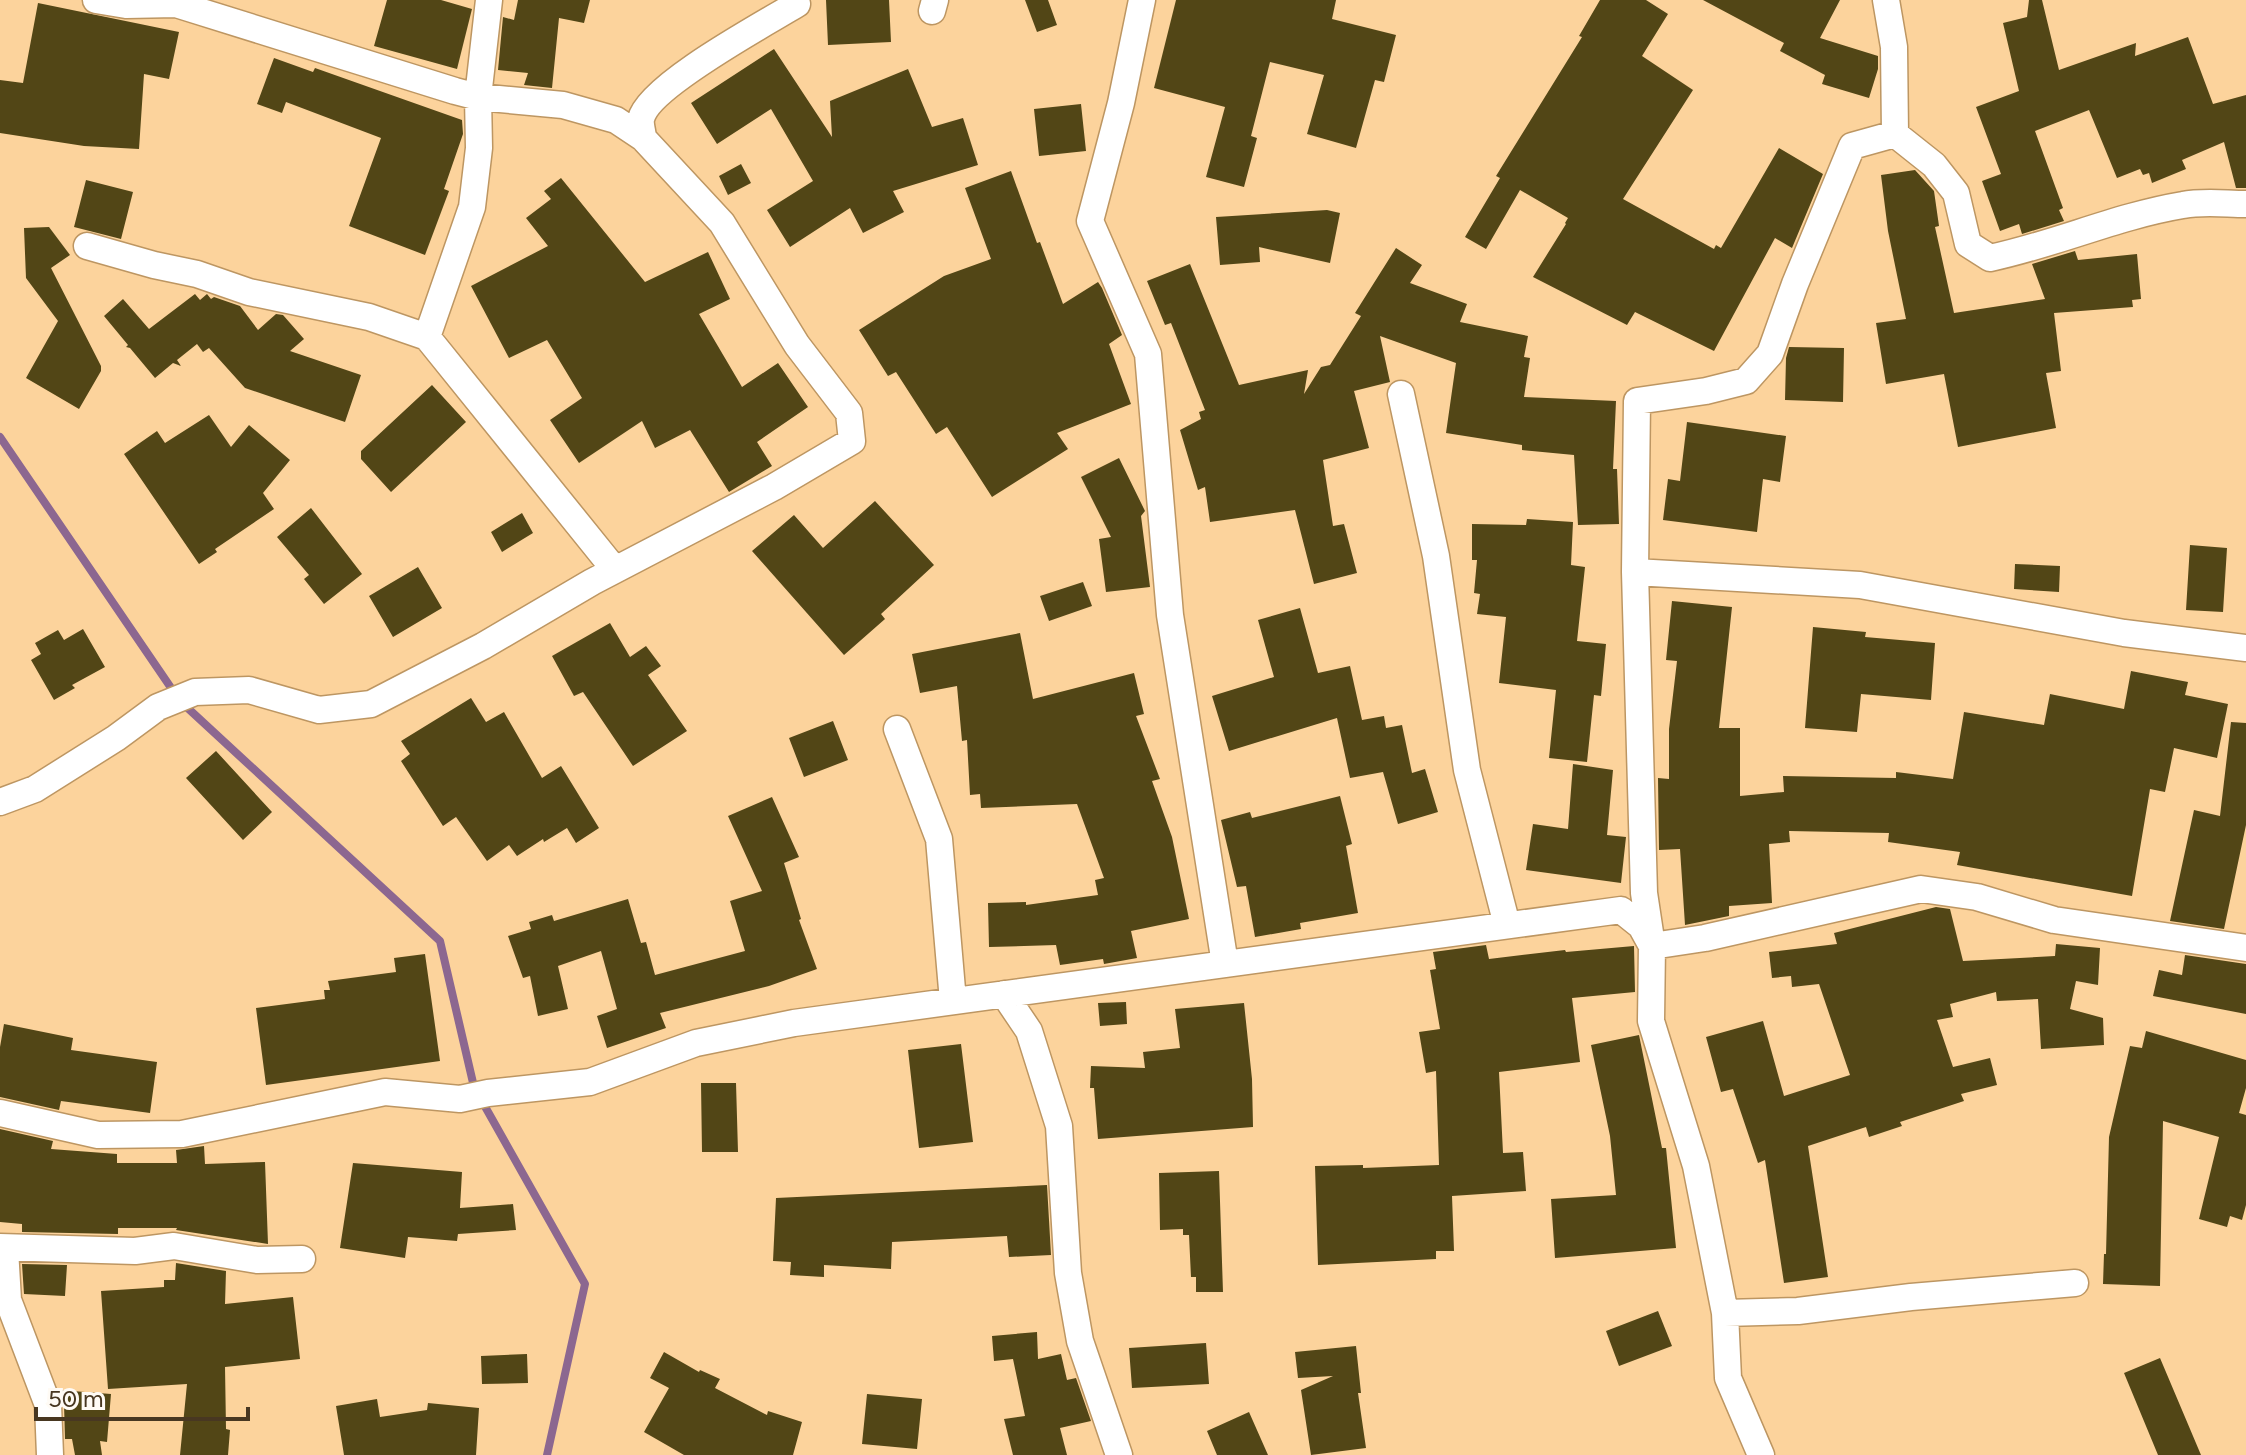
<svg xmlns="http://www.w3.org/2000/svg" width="2246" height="1455" font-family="Figtree,sans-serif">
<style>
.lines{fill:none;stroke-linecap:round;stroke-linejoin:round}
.stream{stroke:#8c6790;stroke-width:8}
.building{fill:#524616}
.street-casing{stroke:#bd9662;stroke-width:29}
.street{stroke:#fff;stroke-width:26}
</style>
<rect width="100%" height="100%" fill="#fcd39c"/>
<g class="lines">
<path class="stream" d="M0 437 180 701 440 941 474 1087 585 1284 547 1455"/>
</g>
<path class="building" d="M387 0H441L472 9 457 69 374 46Z
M518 0H590L584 23 559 18 552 88 524 85 528 73 498 70 503 17 514 20Z
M826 0H889L891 42 828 45Z
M1025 0H1048L1057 25 1037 32Z
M1176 0H1336L1332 19 1396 35 1384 82 1375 80 1356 148 1307 134 1324 75 1270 62 1251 136 1257 138 1244 187 1206 177 1225 107 1154 88Z
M1600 0H1646L1668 14 1642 56 1693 90 1623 199 1714 249 1716 245 1721 248 1779 148 1823 174 1792 248 1775 238 1714 351 1635 312 1627 325 1533 277 1566 224 1565 223 1568 218 1520 190 1486 249 1465 237 1500 178 1496 176 1582 37 1579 36Z
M1703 0H1840L1820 38 1878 56V69L1869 98 1822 84 1825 75 1780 51 1784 43Z
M2029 0H2042L2059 70 2136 43 2135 56 2188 37 2213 104 2246 95V188H2236L2224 142 2182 160 2186 169 2152 183 2149 173 2143 175 2140 169 2117 178 2089 110 2035 131 2063 208 2059 210 2064 221 2022 234 2019 224 2000 231 1982 181 2001 174 1976 107 2019 91 2003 23 2027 17Z
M38 3 179 32 169 79 144 74 139 149 84 146 0 133V80L23 83Z
M774 49 832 137 830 101 908 69 932 127 963 118 978 165 893 191 904 212 863 233 850 208 790 247 767 210 813 181 771 109 717 144 691 103Z
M274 58 313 72 315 68 462 120 463 134 444 189 449 191 425 255 349 226 381 138 286 102 282 113 257 104Z
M1081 104 1086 151 1039 156 1034 109Z
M741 164 751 183 728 195 719 176Z
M1915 170 1934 191 1939 226 1935 227 1954 313 2045 299 2032 264 2075 251 2078 260 2137 254 2141 299 2132 300 2133 307 2054 313 2061 371 2046 373 2056 428 1958 447 1944 374 1886 384 1876 323 1906 319 1888 231 1881 175Z
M1011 171 1037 243 1040 242 1063 304 1098 282 1102 288 1122 335 1109 344 1131 404 1057 433 1068 449 992 497 947 427 936 434 896 372 888 376 859 330 944 276 991 259 965 188Z
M561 178 645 282 708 252 730 299 699 314 742 387 778 363 808 407 757 442 772 466 729 492 690 430 655 448 642 421 579 463 550 420 582 398 547 340 509 358 471 286 548 246 526 218 551 199 544 191Z
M86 180 133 192 121 239 74 227Z
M1327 210 1340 213 1330 263 1259 247 1260 262 1220 265 1216 217Z
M49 227 70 255 51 268 101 366V371L79 409 26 378 58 321 26 278 24 228Z
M1396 248 1422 265 1410 283 1467 304 1460 322 1528 336 1524 357 1530 358 1524 397 1616 401 1613 469H1617L1619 524 1578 525 1574 455 1522 450V445L1446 433 1456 363 1380 336 1390 382 1354 391 1369 448 1323 460 1333 526 1344 524 1357 573 1314 584 1295 510 1210 522 1205 487 1198 490 1180 430 1201 419 1199 412 1205 410 1171 323 1165 325 1147 281 1190 264 1239 385 1308 370 1304 394 1321 367 1330 365 1361 316 1355 313Z
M195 294 200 300 207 294 211 299 214 297 240 306 258 330 276 314 283 315 304 339 290 351 361 375 345 422 245 388 209 348 203 352 197 344 177 360 181 366 173 363 155 378 130 348 126 347 128 345 104 316 123 299 149 329Z
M1789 347 1844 348 1843 402 1785 400 1786 358Z
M432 385 466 422 391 492 361 459V451Z
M209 415 231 447 249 425 290 460 263 493 274 509 215 549 217 552 199 564 124 454 157 431 165 443Z
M1687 422 1786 436 1780 482 1763 479 1757 532 1663 520 1668 479 1680 481Z
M1119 458 1145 511 1141 516 1150 587 1106 592 1099 539 1111 537 1081 477Z
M875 501 934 565 881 614 885 619 844 655 752 551 794 515 823 548Z
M311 508 362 574 324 604 304 579 309 575 277 537Z
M522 513 533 533 502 552 491 532Z
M1527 519 1573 522 1571 565 1585 567 1577 641 1606 644 1601 696 1594 695 1587 762 1549 758 1556 690 1499 683 1506 617 1477 614 1480 594 1474 593 1477 560H1472V524L1526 525Z
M2190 545 2227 548 2223 612 2186 610Z
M2015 564 2060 566 2059 592 2014 589Z
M418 567 442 608 393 637 369 596Z
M1083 582 1092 606 1049 621 1040 596Z
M1672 601 1732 607 1719 728H1740V796L1784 792 1783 776 1896 778V772L1953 779 1964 712 2044 725 2050 694 2124 709 2131 671 2188 682 2185 695 2228 704 2217 758 2174 748 2165 792 2150 789 2132 896 1957 865 1960 852 1888 842 1889 833 1789 831 1790 842 1769 844 1772 903 1729 906V916L1685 925 1680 849 1659 850 1658 778 1669 779V729L1677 661 1666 660Z
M1300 608 1318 673 1350 666 1362 720 1384 716 1386 728 1402 725 1412 773 1425 769 1438 812 1398 824 1383 772 1350 778 1337 718 1229 751 1212 696 1274 677 1258 620Z
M610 623 630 657 646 646 661 666 648 675 687 731 633 766 583 692 574 696 552 656Z
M1813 627 1866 632 1865 637 1935 643 1931 700 1861 694 1857 732 1805 728Z
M83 629 105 667 72 685 75 688 54 700 31 660 41 654 35 643 58 630 64 640Z
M1020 633 1033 699 1134 673 1144 714 1136 716 1160 779 1152 781 1172 837 1189 919 1131 931 1137 958 1104 964 1103 959 1060 965 1056 945 989 947 988 903 1026 902V905L1098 895 1095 880 1104 878 1077 804 981 808 980 794 970 795 967 740 962 741 957 686 920 693 912 654Z
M471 698 486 722 504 712 542 778 561 766 599 828 576 843 567 828 544 842 543 839 517 856 509 845 487 861 456 817 443 826 401 761 410 754 401 741Z
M833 721 848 760 804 777 789 738Z
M2231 722 2246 723V825L2224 929 2170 921 2194 810 2220 816Z
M216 751 272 812 243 840 186 778Z
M1573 764 1613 770 1607 835 1626 837 1621 883 1526 870 1533 824 1568 829Z
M1340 796 1352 844 1346 846 1358 913 1300 923 1301 929 1255 937 1246 886 1237 887 1221 820 1250 812 1252 818Z
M772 797 799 857 784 863 801 919 799 920 817 969 769 986 660 1013 666 1028 607 1048 597 1016 617 1009 601 951 558 966 568 1009 538 1016 530 976 523 978 508 936 531 929 529 922 552 915 554 921 628 899 641 943 646 942 655 975 745 951 730 901 762 891 728 816Z
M1936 907 1950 909 1963 961 2055 956 2056 944 2100 948 2098 985 2076 981 2070 1009 2103 1018 2104 1045 2041 1049 2038 999 1997 1001 1996 992 1950 1004 1953 1017 1937 1020 1953 1067 1990 1058 1997 1085 1961 1094 1964 1101 1900 1122 1902 1126 1869 1137 1866 1127 1808 1146 1828 1277 1784 1283 1765 1160 1758 1163 1733 1089 1721 1092 1706 1037 1763 1021 1784 1096 1850 1075 1819 984 1792 987 1791 976 1772 978 1769 952 1837 944 1834 933Z
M1486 945 1489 959 1565 950 1566 952 1634 946 1635 992 1572 998 1580 1062 1499 1072 1503 1153 1523 1152 1526 1191 1452 1196 1454 1251H1436V1259L1318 1265 1315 1166 1363 1165V1168L1439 1165 1436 1071 1426 1073 1419 1032 1440 1029 1430 970 1436 969 1433 952Z
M425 954 440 1061 266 1085 256 1008 325 999 324 990H330L328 981 396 972 394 958Z
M2185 955 2246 964V1014L2153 996 2159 970 2182 975Z
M1126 1002 1127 1024 1100 1026 1098 1003Z
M1244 1003 1252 1079 1253 1127 1098 1139 1094 1088H1090L1091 1066 1145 1068 1143 1052 1180 1048 1175 1009Z
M4 1024 73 1038 71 1050 157 1062 150 1113 61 1101 59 1110 0 1097V1047Z
M2146 1031 2246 1060V1088L2239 1113 2246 1115V1205L2242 1220 2230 1216 2227 1227 2199 1219 2219 1137 2163 1121 2160 1286 2103 1284 2104 1254H2106L2109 1137 2130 1046 2142 1048Z
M1639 1035 1662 1148H1666L1676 1248 1555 1258 1551 1199 1616 1195 1610 1136 1591 1045Z
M961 1044 973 1142 919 1148 908 1050Z
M701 1083H736L738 1152H702Z
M0 1129 53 1141 51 1149 117 1154V1163H177L176 1150 204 1146 205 1164 265 1162 268 1244 176 1230 177 1228H118V1234L22 1232V1224L0 1222Z
M353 1163 462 1172 460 1208 513 1204 516 1230 458 1234 457 1241 408 1237 405 1258 340 1248Z
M1219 1171 1223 1292H1196V1277H1191L1189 1235H1183V1229L1160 1230 1159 1173Z
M1047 1185 1051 1255 1009 1257 1007 1236 892 1242 891 1269 824 1265V1277L790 1275 791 1262 773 1261 776 1198Z
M176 1263 226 1271 225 1304 293 1297 300 1359 225 1367 226 1429 230 1430 228 1455H180L187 1384 108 1389 101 1291 164 1287V1280H175Z
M22 1264 67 1265 65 1296 24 1294Z
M1658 1311 1672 1346 1619 1366 1606 1331Z
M1037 1332 1038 1359 1061 1354 1067 1380 1076 1378 1091 1421 1060 1428 1067 1455H1013L1004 1419 1025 1416 1013 1359 994 1361 992 1336Z
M1206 1343 1209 1384 1132 1388 1129 1348Z
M1356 1346 1361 1393H1358L1366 1448 1311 1455 1301 1390 1333 1376 1298 1378 1295 1352Z
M664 1352 699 1372 700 1370 720 1379 715 1388 767 1415 768 1411 802 1422 793 1455H684L644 1432 669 1388 650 1378Z
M527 1354 528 1383 482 1384 481 1356Z
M2160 1358 2201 1455H2158L2124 1373Z
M59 1390 111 1394 107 1442 100 1441 102 1455H75L72 1439H65L64 1404Z
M867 1394 922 1399 917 1449 862 1444Z
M377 1399 380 1417 427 1410 428 1403 479 1408 476 1455H344L336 1406Z
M1249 1412 1268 1455H1217L1207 1431Z"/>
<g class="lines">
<g class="street-casing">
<path id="street" d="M489 0 478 97 479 148 472 207 427 337 615 570
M1142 0 1121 103 1090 221 1148 354 1170 615 1225 964
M1886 0 1894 47 1895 134
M932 11 935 0
M643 138C643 133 640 125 641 119 648 86 766 23 797 4
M87 246 154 265 197 274 249 292 369 317 427 337
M1401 394 1436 556 1467 770 1507 925
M1635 572 1860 585 2124 633 2246 648
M897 729 939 839 953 1001
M0 802 35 789 116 738 158 707 195 692 249 690 319 710 371 704 483 646 592 582 774 487 852 441 849 413 797 345 722 223 643 138 616 120 563 105 478 97 455 91 176 4 126 5 96 0
M1004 994 1029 1031 1059 1126 1068 1273 1080 1341 1119 1455
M0 1113 98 1135 182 1134 385 1092 460 1099 488 1093 590 1082 696 1043 794 1023 1621 910 1641 926 1652 946 1705 938 1921 889 1977 897 2054 920 2246 948
M0 1247 135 1251 174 1246 257 1260 302 1259
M5 1249 8 1300 48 1405 50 1455
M2075 1283 1911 1297 1798 1311 1725 1313 1696 1166 1651 1021 1652 946 1644 893 1635 572 1637 401 1706 391 1746 381 1770 354 1795 284 1852 146 1895 134 1934 165 1956 193 1968 244 1990 258C2056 244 2117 216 2183 205 2203 201 2226 204 2246 204
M1725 1313 1728 1378 1761 1455"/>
</g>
<use href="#street" class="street"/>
</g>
<path d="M36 1407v12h212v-12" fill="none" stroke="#483721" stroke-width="4"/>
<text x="48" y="1407" font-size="24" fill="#483721" stroke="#fffbf5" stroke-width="6" paint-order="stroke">50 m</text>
</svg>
